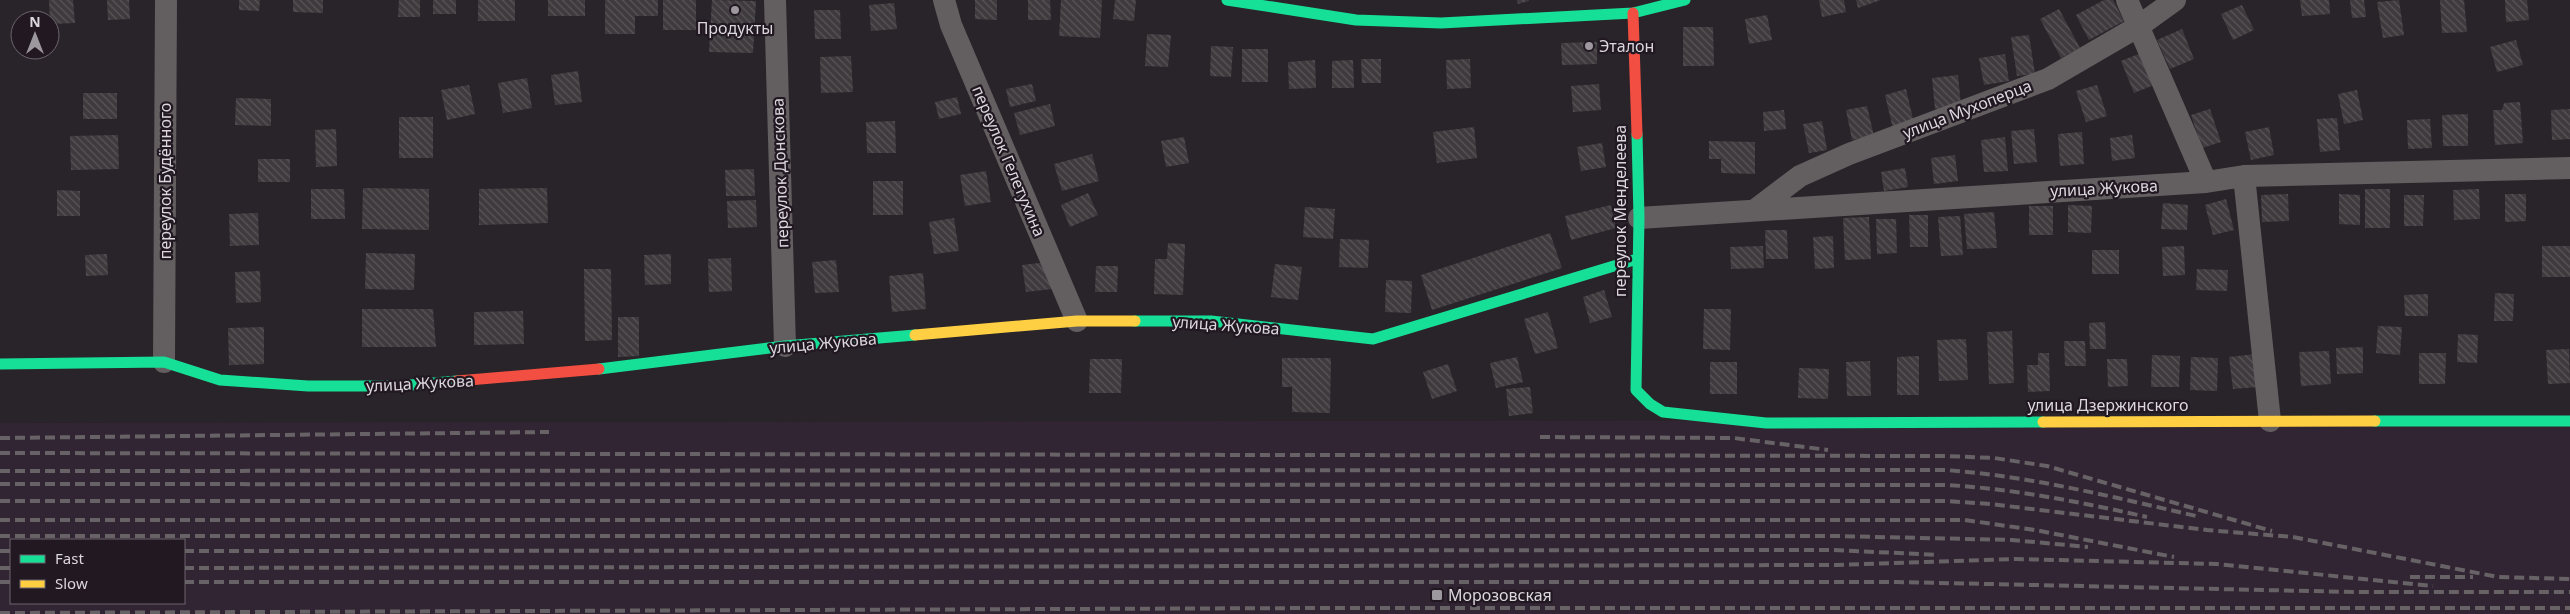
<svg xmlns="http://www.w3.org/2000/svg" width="2570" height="614" font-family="'Noto Sans',sans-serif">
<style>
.built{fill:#322533;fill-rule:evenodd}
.building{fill:url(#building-back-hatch)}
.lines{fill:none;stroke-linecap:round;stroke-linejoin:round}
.street{stroke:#635e5f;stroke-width:22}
.fast{stroke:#16e098;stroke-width:11}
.slow{stroke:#ffcf43;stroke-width:11}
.jam{stroke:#f24e42;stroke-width:11}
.rail{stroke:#676265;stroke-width:4;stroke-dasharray:10 5;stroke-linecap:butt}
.poi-dot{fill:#9d989e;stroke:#211822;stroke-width:2}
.labels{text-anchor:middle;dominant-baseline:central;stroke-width:4.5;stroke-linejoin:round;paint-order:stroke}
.poi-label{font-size:16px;fill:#dcd6dd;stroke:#211822;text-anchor:start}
.street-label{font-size:16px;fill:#dcd6dd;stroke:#211822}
</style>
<defs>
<pattern id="building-back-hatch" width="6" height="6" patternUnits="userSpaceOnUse" patternTransform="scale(1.25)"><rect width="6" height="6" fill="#3e3a3e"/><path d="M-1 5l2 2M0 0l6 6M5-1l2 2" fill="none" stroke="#595659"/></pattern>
</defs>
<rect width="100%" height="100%" fill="#292429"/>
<path class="built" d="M2164 420 2570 423V614H0V423ZM11 540H184V603H11Z"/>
<path class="building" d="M49 0H73L75 23 50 24Z
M107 0H129L130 19 108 20Z
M239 0H260L259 11 239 10Z
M293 0H323V13L293 12Z
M399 0H420V17H398Z
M433 0H456V14H433Z
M478 0H515V21H478Z
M548 0H585V16H548Z
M605 0H658V16H635V34H605Z
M663 0H696V30H663Z
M712 0 756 1 753 53 709 52Z
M975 0H997V20L975 19Z
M1028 0H1050L1051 20H1028Z
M1061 0H1102L1100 38 1059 36Z
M1115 0H1136L1134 21 1113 19Z
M1517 0H1529V1L1518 4Z
M1819 0H1844L1846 12 1822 17Z
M1856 0H1881L1858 8Z
M2104 0H2113L2124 21 2089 40 2076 15Z
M2300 0H2329L2330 14 2302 16Z
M2350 0H2364L2366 17 2352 18Z
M2399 0 2404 35 2383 38 2377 2Z
M2440 0H2464L2467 32 2442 33Z
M2505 0H2527L2529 20 2506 22Z
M894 3 897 29 871 31 869 5Z
M2242 5 2254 30 2233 40 2221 14Z
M2059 9 2080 48 2061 58 2040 19Z
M814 10H840L841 39H815Z
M1767 15 1772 40 1749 44 1745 19Z
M1683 27H1713L1714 66H1683Z
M2182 29 2194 59 2170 69 2157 40Z
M1147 34 1171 35 1168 67 1145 66Z
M2029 35 2035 74 2017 76 2011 37Z
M2516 40 2523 65 2497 72 2490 47Z
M1597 42V64L1562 65 1561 43Z
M1211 46 1233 47 1231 77 1210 76Z
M1242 49H1268V82H1242Z
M2141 53 2154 85 2134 93 2121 61Z
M2005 54 2009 81 1984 85 1979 58Z
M851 56 853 92 821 93 820 57Z
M1361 59H1381V83H1362Z
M1470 59 1471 88 1447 89 1446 60Z
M1315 60 1316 88 1289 89 1288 62Z
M1353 60 1354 88H1332V61Z
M578 71 582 102 555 105 551 75Z
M1958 75 1961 106 1935 109 1932 78Z
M527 78 532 108 503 113 498 83Z
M1032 84 1036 101 1010 107 1006 89Z
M1599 84 1601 110 1573 112 1571 86Z
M469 85 475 114 447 120 441 90Z
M2097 85 2107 116 2086 122 2076 91Z
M1906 89 1914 123 1893 129 1885 95Z
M2357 90 2363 120 2344 124 2338 94Z
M83 93H117V119H83Z
M957 97 961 114 939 119 935 102Z
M236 98 271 99V126L235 125Z
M2520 102 2523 143 2495 145 2493 110H2502L2504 103Z
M1050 104 1055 126 1020 135 1014 113Z
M1867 106 1874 136 1852 140 1846 110Z
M2210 109 2221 142 2202 148 2191 115Z
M2570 109V139L2552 140 2551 110Z
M1784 110 1786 129 1764 131 1763 112Z
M2468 114V146H2443L2442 115Z
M399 117H433V158H399Z
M2337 118 2340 150 2320 152 2317 119Z
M2430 119 2432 148 2408 149 2407 120Z
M895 121 896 153H867L866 122Z
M1822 121 1827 150 1809 153 1803 124Z
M1474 127 1477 158 1437 163 1433 132Z
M2269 127 2274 155 2251 160 2245 132Z
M336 129 337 166 316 167 315 130Z
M2034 129 2037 162 2014 164 2011 131Z
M2082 132 2084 164 2060 166 2058 134Z
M118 135 119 169 71 170 70 136Z
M2132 135 2135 158 2112 161 2110 138Z
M1184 137 1189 163 1166 167 1161 141Z
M2005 137 2008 171 1984 172 1981 140Z
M1709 141 1755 142V174L1721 173V159H1709Z
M1602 143 1606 167 1581 171 1577 147Z
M1092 154 1099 181 1062 191 1054 164Z
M1955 155 1958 181 1934 184 1931 158Z
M258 159H290V182H258Z
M1905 168 1908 187 1884 191 1881 172Z
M754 169 755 196H726L725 170Z
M986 171 991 202 965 206 960 175Z
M873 181H903V215H873Z
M363 188 429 189V230L362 229Z
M547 188 548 223 479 225V189Z
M311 189H344L345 219H311Z
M2365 189H2390V228H2365Z
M2479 189 2480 219 2454 220 2453 190Z
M57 190 80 191V216H57Z
M1088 193 1098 215 1070 227 1061 205Z
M2288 194 2289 221 2262 222 2261 195Z
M2339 194 2360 195V225L2339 224Z
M2505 194H2526V221L2505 222Z
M2404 195H2424L2423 226H2404Z
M2226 199 2234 230 2213 235 2205 205Z
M756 200 757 227 728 228 727 201Z
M2163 203 2188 205 2187 230 2161 229Z
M1611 205 1616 228 1571 240 1565 216Z
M2068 205 2092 206 2091 233 2068 232Z
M2029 206H2053V235H2029Z
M1305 207 1335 209 1333 239 1303 237Z
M1994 212 1997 248 1967 249 1964 214Z
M258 213 259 245 230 246 229 214Z
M1909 215H1928V247H1910Z
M1960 216 1963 255 1941 256 1938 217Z
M1869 217 1871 259 1845 260 1843 218Z
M954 218 959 251 934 254 929 222Z
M1876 219H1896L1897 253 1877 254Z
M1765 230H1787L1788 259H1766Z
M1550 233 1562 268 1432 310 1421 275Z
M1833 236 1834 268 1815 269 1813 237Z
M1340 239 1369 240 1368 268 1339 267Z
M1168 243 1185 244 1183 295 1154 294 1155 259H1167Z
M1763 246 1764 268 1731 269 1730 247Z
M2184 246 2185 275 2163 276 2162 247Z
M2542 246H2570V277H2542Z
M2092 250H2119V274H2092Z
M366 253 415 254 414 290 365 289Z
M107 254 108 275 86 276 85 255Z
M671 254V284L645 285 644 255Z
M731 258 732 291 709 292 708 259Z
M836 260 839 292 815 293 812 262Z
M1048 262 1052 289 1026 292 1022 265Z
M1275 264 1302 267 1298 300 1271 297Z
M1096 266H1118L1117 292H1095Z
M584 269H611L612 340 585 341Z
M2197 269 2228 270 2227 291 2196 290Z
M260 271 261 302 236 303 235 272Z
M923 273 926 309 892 312 889 276Z
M1386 280 1412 281 1411 313 1385 312Z
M1604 290 1612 317 1590 323 1583 297Z
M2495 293 2514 294 2513 321H2494Z
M2428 294V316H2405L2404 295Z
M362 309H433L436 347H362Z
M1704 309H1731L1730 350 1703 349Z
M523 311 524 344 474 345V312Z
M1548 312 1558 348 1535 354 1524 319Z
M618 317H639V356L618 357Z
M2105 322 2106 349H2090L2089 323Z
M2378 326 2402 327 2400 355 2376 353Z
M264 327V364L229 365 228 328Z
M2012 331 2014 383 1989 384 1987 332Z
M2458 334 2478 335 2477 363 2457 362Z
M1966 339 1968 380 1939 381 1937 340Z
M2064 341H2085L2086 366H2065Z
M2363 347V373L2337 374 2336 348Z
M2569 349 2570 383 2548 384 2546 350Z
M2329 351 2331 384 2301 386 2299 352Z
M2038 353H2049L2050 391 2028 392 2027 365H2038Z
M2419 353H2446L2445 384H2419Z
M2256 354 2259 387 2233 389 2229 357Z
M2152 355 2180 356 2179 387H2151Z
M1919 356V395H1897V357Z
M1517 357 1523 382 1496 388 1490 363Z
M2191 357 2218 358 2217 391 2190 390Z
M1282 358H1331L1330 413 1292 412V387H1282Z
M1090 359H1122L1121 393H1089Z
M2107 359H2127L2128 386 2108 387Z
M1870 361 1871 396H1847L1846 362Z
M1710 362H1737V394H1710Z
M1448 364 1457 391 1432 399 1423 372Z
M1799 368 1829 369 1828 399 1798 398Z
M1530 387 1533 413 1509 416 1506 389Z"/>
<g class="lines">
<path class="street" d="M775 0 785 346
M944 0 951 25 1077 321
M2127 0 2206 182
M2244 176 2270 421
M1755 210 1800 176 1849 154 2048 79 2139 26 2175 0
M1639 218 2206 182 2244 176 2570 168
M164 362 166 0"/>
<path class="fast" d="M1227 0 1356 20 1441 23 1633 13 1685 0
M1637 134 1639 218 1636 390 1650 404 1663 412 1766 423 2043 422
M1135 321H1211L1373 339 1637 259
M0 364 164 362 220 380 308 386H398L457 381
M599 369 785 346 915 335
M2375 421H2570"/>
<path class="slow" d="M915 335 1077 321H1135
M2043 422 2375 421"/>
<path class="jam" d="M1633 13 1637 134
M457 381 599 369"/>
<path class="rail" d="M1540 437 1734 438 1828 450
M0 438 549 432
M0 453 1947 456 1994 458 2047 466 2272 531
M0 471 1945 470C2030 476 2113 497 2196 516
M0 484 1947 485C2015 489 2080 502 2147 517
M0 501H1947L1990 504 2207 530 2293 537 2498 577 2570 579
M0 520H1965L2035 530 2174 557
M0 536H1835L2012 540 2088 547
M0 551H11
M184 551 1834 550 1939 555
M0 568H11
M184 568 1837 565 2016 559 2216 564 2433 586
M2410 577H2473
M0 582H11
M184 582H1897L2354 592H2570
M0 613 1323 608H2570"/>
</g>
<g class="poi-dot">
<circle cx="735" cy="10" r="5"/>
<circle cx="1589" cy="46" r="5"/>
<rect x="1431" y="589" width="12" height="12" rx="2.5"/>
</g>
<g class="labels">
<g class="poi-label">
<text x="735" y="28" text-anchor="middle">Продукты</text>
<text x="1599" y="46">Эталон</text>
<text x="1448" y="595">Морозовская</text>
</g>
<g class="street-label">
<text transform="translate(1967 109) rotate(-21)">улица Мухоперца</text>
<text transform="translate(1009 161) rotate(67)">переулок Гелетухина</text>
<text transform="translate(780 173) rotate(-92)">переулок Донскова</text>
<text transform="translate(165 181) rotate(-90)">переулок Будённого</text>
<text transform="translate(2104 188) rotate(-3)">улица Жукова</text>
<text transform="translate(1620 211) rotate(-90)">переулок Менделеева</text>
<text transform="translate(1226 325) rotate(4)">улица Жукова</text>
<text transform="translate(823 343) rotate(-5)">улица Жукова</text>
<text transform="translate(420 383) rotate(-3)">улица Жукова</text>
<text x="2108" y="405">улица Дзержинского</text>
</g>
</g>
<rect x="10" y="539" width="175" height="65" fill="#211822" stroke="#6c646d"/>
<rect x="20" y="555" width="25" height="8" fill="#16e098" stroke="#6c646d"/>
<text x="55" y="564" font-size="15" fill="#dcd6dd">Fast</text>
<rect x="20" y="580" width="25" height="8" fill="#ffcf43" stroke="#6c646d"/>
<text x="55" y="589" font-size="15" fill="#dcd6dd">Slow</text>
<g transform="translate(35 35)"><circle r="24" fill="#211822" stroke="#6c646d"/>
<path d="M0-4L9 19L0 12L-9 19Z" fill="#9d989e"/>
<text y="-8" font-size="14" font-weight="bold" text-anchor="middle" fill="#dcd6dd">N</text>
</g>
</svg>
